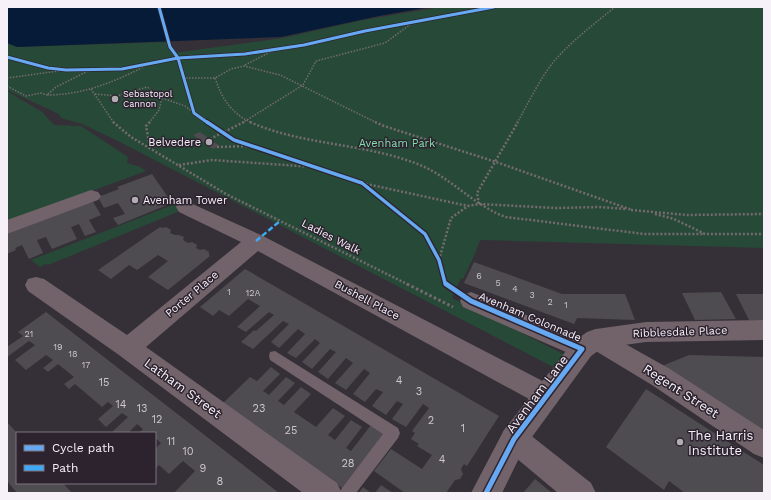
<svg xmlns="http://www.w3.org/2000/svg" width="771" height="500" font-family="'Work Sans',sans-serif">
<style>
.green{fill:#274a38}
.water{fill:#061b38}
.building{fill:#4e4b51}
.lines{fill:none;stroke-linecap:round;stroke-linejoin:round}
.path-far2{stroke:#756b6f;stroke-width:1.5;stroke-dasharray:1.5 1.5;stroke-linecap:butt}
.path-far1{stroke:#756b6f;stroke-width:2.5;stroke-dasharray:2 2;stroke-linecap:butt}
.path{stroke:#756b6f;stroke-width:3;stroke-dasharray:2.5 2.5;stroke-linecap:butt}
.service{fill:#716369;fill-rule:evenodd}
.minor{fill:#716369;fill-rule:evenodd}
.tertiary{fill:#716369;fill-rule:evenodd}
.quiet{stroke:#3fa9f5;stroke-width:2.5;stroke-dasharray:5.5 2.5;stroke-linecap:butt}
.cycleway-far2-casing{stroke:#2c232f;stroke-width:4.5}
.cycleway-far1-casing{stroke:#2c232f;stroke-width:6}
.cycleway-casing{stroke:#2c232f;stroke-width:8}
.cycleway-far2{stroke:#66a8f1;stroke-width:3}
.cycleway-far1{stroke:#66a8f1;stroke-width:3.5}
.cycleway{stroke:#66a8f1;stroke-width:5}
.poi-dot{fill:#b2adb5;stroke:#2c232f;stroke-width:1.5}
.labels{text-anchor:middle;dominant-baseline:central;stroke-width:3;stroke-linejoin:round;paint-order:stroke}
.far-poi-label{font-size:9px;fill:#f6f0f9;stroke:#2c232f;text-anchor:start}
.number-label{font-size:9px;fill:#ccc7cf}
.poi-label{font-size:11px;fill:#f6f0f9;stroke:#2c232f;text-anchor:end}
.park-label{font-size:11px;fill:#81deab;stroke:#2c232f}
.street-label{font-size:11px;fill:#f6f0f9;stroke:#2c232f}
.near-number-label{font-size:11px;fill:#ccc7cf}
.near-street-label{font-size:13px;fill:#f6f0f9;stroke:#2c232f}
.near-poi-label{font-size:13px;fill:#f6f0f9;stroke:#2c232f;text-anchor:start}
</style>
<rect width="100%" height="100%" fill="#353037"/>
<path class="green" d="M441 7H764V248L480 240 474 256 463 279 461 278 452 298 567 356 557 369 118 141 82 124 61 118 59 114 7 90V43L17 47 168 42 174 53 283 38 363 20Z
M7 91 42 112 54 125 81 126 128 157 127 163 140 167 146 171 7 222Z
M175 204 185 209 48 265 45 264 40 267 31 260Z"/>
<path class="water" d="M7 7H430L379 16 281 37 17 47 7 43Z"/>
<path class="building" d="M200 132 220 146 213 149 193 135Z
M152 174 172 203 118 225 113 218 125 214 118 203 104 208 98 197 119 189 117 187Z
M92 200 101 215 89 220 96 232 85 236 79 224 71 227 77 239 52 249 46 237 37 240 43 253 29 259 22 245 15 248 16 250 7 254V232Z
M160 227 162 228 166 227 171 230 170 233 175 235H179L184 237 183 240 188 243 192 242 197 245 196 248 200 250 204 249 209 252V255L210 256 168 290 148 277 168 261 158 255 137 270 129 265 111 279 98 270Z
M474 262 562 294H625L635 320 577 318 574 324 464 283Z
M245 269 499 416 467 466 464 464 461 469 463 474 460 479 455 480 446 493H405L374 471 391 449 422 469 432 455 417 446 419 444 411 439 415 433 412 431 429 408 423 404 406 427 392 419 403 404 397 401 386 415 372 406 383 392 376 389 365 402 353 394 370 373 364 369 346 390 335 383 353 363 346 358 328 379 318 372 336 352 330 349 312 369 302 362 320 343 315 339 296 358 287 353 305 334 298 329 279 348 271 342 289 324 283 321 253 349 241 342 254 330 256 331 274 315 269 312 246 332 237 327 260 306 248 299 229 316 219 310 213 316 200 307Z
M721 292 736 319 695 320 682 293Z
M736 294H764V321L749 320Z
M46 312 229 454 279 493H174L195 471 183 461 169 474 159 465 155 469V449L161 443 155 438V433H139L143 429 137 424 128 433H114L112 432 128 417 122 413 106 427 98 419 113 406 108 402 102 407 75 384 69 389 64 384 74 377 58 364 48 372 43 368 53 360 46 355 26 370 15 360 35 345 29 341 7 357V347L23 336 18 332Z
M689 355 764 357V432L662 366Z
M271 367 280 374 263 391 269 395 286 377 295 383 278 401 284 405 301 387 311 394 294 412 316 427 333 408 345 416 328 435 335 440 351 420 362 427 346 448 351 451 371 425 385 434 342 488 223 403 250 377 257 381Z
M646 389 764 465V493H685L669 481 664 490 606 447Z
M7 422 17 433V483H63L72 493H17L7 481Z
M535 479 552 493H523Z
M381 485 393 493H375Z
M363 487 371 493H359Z"/>
<g class="lines">
<path class="path-far2" d="M245 65 278 48
M88 71 56 87 47 95C84 95 117 81 149 64
M7 78 66 70
M183 78H215L231 69 244 66 280 75 377 123
M215 78C222 99 231 113 252 123
M7 86 26 96 41 93 47 95
M91 89 114 123
M95 94 117 96 147 87 162 98 185 106 194 113
M149 123 159 110 162 98
M242 123 303 85 316 61 385 43 415 21
M517 123C529 102 540 78 555 60 573 40 594 24 615 7"/>
<path class="path-far1" d="M113 122 131 137 226 194 409 285
M150 122 146 126 150 148
M250 122C301 145 362 143 415 163 449 175 472 205 506 217L644 234H705
M375 122 384 126 496 162 632 210
M210 139 244 122
M217 147 251 146
M179 165 212 160 314 167
M362 183 468 206
M479 204 477 193 518 122
M631 210 687 215 764 214
M655 214 674 219 705 234H764
M439 260 451 218 468 206 479 204 556 208 599 207 626 209"/>
<path class="path" d="M407 284 453 307"/>
<path class="service" d="M275 351 398 428 400 433 398 438 356 493H339L342 488 383 434 270 360 269 356 270 352Z"/>
<path class="minor" d="M91 190 98 192 101 196 98 200 7 234V220Z
M186 201 263 236 556 388 560 396 556 404 547 407 538 404 258 251 146 347 337 483 342 493H303L119 355 28 291 25 285 28 279 36 277 44 279 127 335 241 242 179 212 176 207 179 202Z
M471 292 584 339 588 332 596 329 604 332 670 369 764 430V458L754 454 652 385 594 350 591 356 582 359 463 307 460 301 463 295Z
M514 426 524 430 591 483 596 493H558L504 448 500 439 504 430Z"/>
<path class="tertiary" d="M764 320V340L646 342 602 348 591 356 524 448 502 493H471L504 430 573 342 587 332 596 329 646 322Z"/>
<path class="quiet" d="M256 241 280 221"/>
<g class="cycleway-far2-casing">
<path id="cycleway-far2" d="M159 7 170 47 178 58 194 113 208 123
M7 57 48 68 66 70 122 69 178 58 245 54 304 45 365 31 494 7"/>
</g>
<g class="cycleway-far1-casing">
<path id="cycleway-far1" d="M207 122 234 140 362 183 425 234 439 260 445 283 448 285"/>
</g>
<g class="cycleway-casing">
<path id="cycleway" d="M446 284 471 301 582 349 514 439 486 493"/>
</g>
<use href="#cycleway-far2" class="cycleway-far2"/>
<use href="#cycleway-far1" class="cycleway-far1"/>
<use href="#cycleway" class="cycleway"/>
</g>
<g class="poi-dot">
<circle cx="115" cy="99" r="4"/>
<circle cx="209" cy="142" r="4"/>
<circle cx="135" cy="200" r="4"/>
<circle cx="680" cy="442" r="4"/>
</g>
<g class="labels">
<g class="far-poi-label">
<text x="123" y="94">Sebastopol<tspan x="123" dy="10">Cannon</tspan></text>
</g>
<g class="number-label">
<text x="479" y="276">6</text>
<text x="498" y="283">5</text>
<text x="515" y="289">4</text>
<text x="229" y="292">1</text>
<text x="253" y="293">12A</text>
<text x="532" y="295">3</text>
<text x="550" y="302">2</text>
<text x="566" y="305">1</text>
<text x="29" y="334">21</text>
<text x="58" y="347">19</text>
<text x="73" y="354">18</text>
<text x="86" y="365">17</text>
</g>
<g class="poi-label">
<text x="201" y="142">Belvedere</text>
<text x="143" y="200" text-anchor="start">Avenham Tower</text>
</g>
<g class="park-label">
<text x="397" y="143">Avenham Park</text>
</g>
<g class="street-label">
<text transform="translate(331 237) rotate(27)">Ladies Walk</text>
<text transform="translate(192 294) rotate(-40)">Porter Place</text>
<text transform="translate(367 300) rotate(28)">Bushell Place</text>
<text transform="translate(530 317) rotate(23)">Avenham Colonnade</text>
<text transform="translate(680 332) rotate(-2)">Ribblesdale Place</text>
</g>
<g class="near-number-label">
<text x="399" y="380">4</text>
<text x="104" y="382">15</text>
<text x="419" y="391">3</text>
<text x="121" y="404">14</text>
<text x="142" y="408">13</text>
<text x="259" y="408">23</text>
<text x="157" y="419">12</text>
<text x="431" y="420">2</text>
<text x="463" y="428">1</text>
<text x="291" y="430">25</text>
<text x="171" y="441">11</text>
<text x="188" y="451">10</text>
<text x="442" y="459">4</text>
<text x="348" y="463">28</text>
<text x="203" y="468">9</text>
<text x="220" y="481">8</text>
</g>
<g class="near-street-label">
<text transform="translate(183 388) rotate(36)">Latham Street</text>
<text transform="translate(681 391) rotate(33)">Regent Street</text>
<text transform="translate(537 394) rotate(-53)">Avenham Lane</text>
</g>
<g class="near-poi-label">
<text x="688" y="435">The Harris<tspan x="688" dy="15">Institute</tspan></text>
</g>
</g>
<rect width="771" height="500" fill="none" stroke="#f6f0f9" stroke-width="16"/>
<rect x="16" y="432" width="140" height="52" fill="#2c232f" stroke="#7d7580"/>
<rect x="24" y="445" width="20" height="6" fill="#66a8f1" stroke="#7d7580"/>
<text x="52" y="452" font-size="12" fill="#f6f0f9">Cycle path</text>
<rect x="24" y="465" width="20" height="6" fill="#3fa9f5" stroke="#7d7580"/>
<text x="52" y="472" font-size="12" fill="#f6f0f9">Path</text>
</svg>
